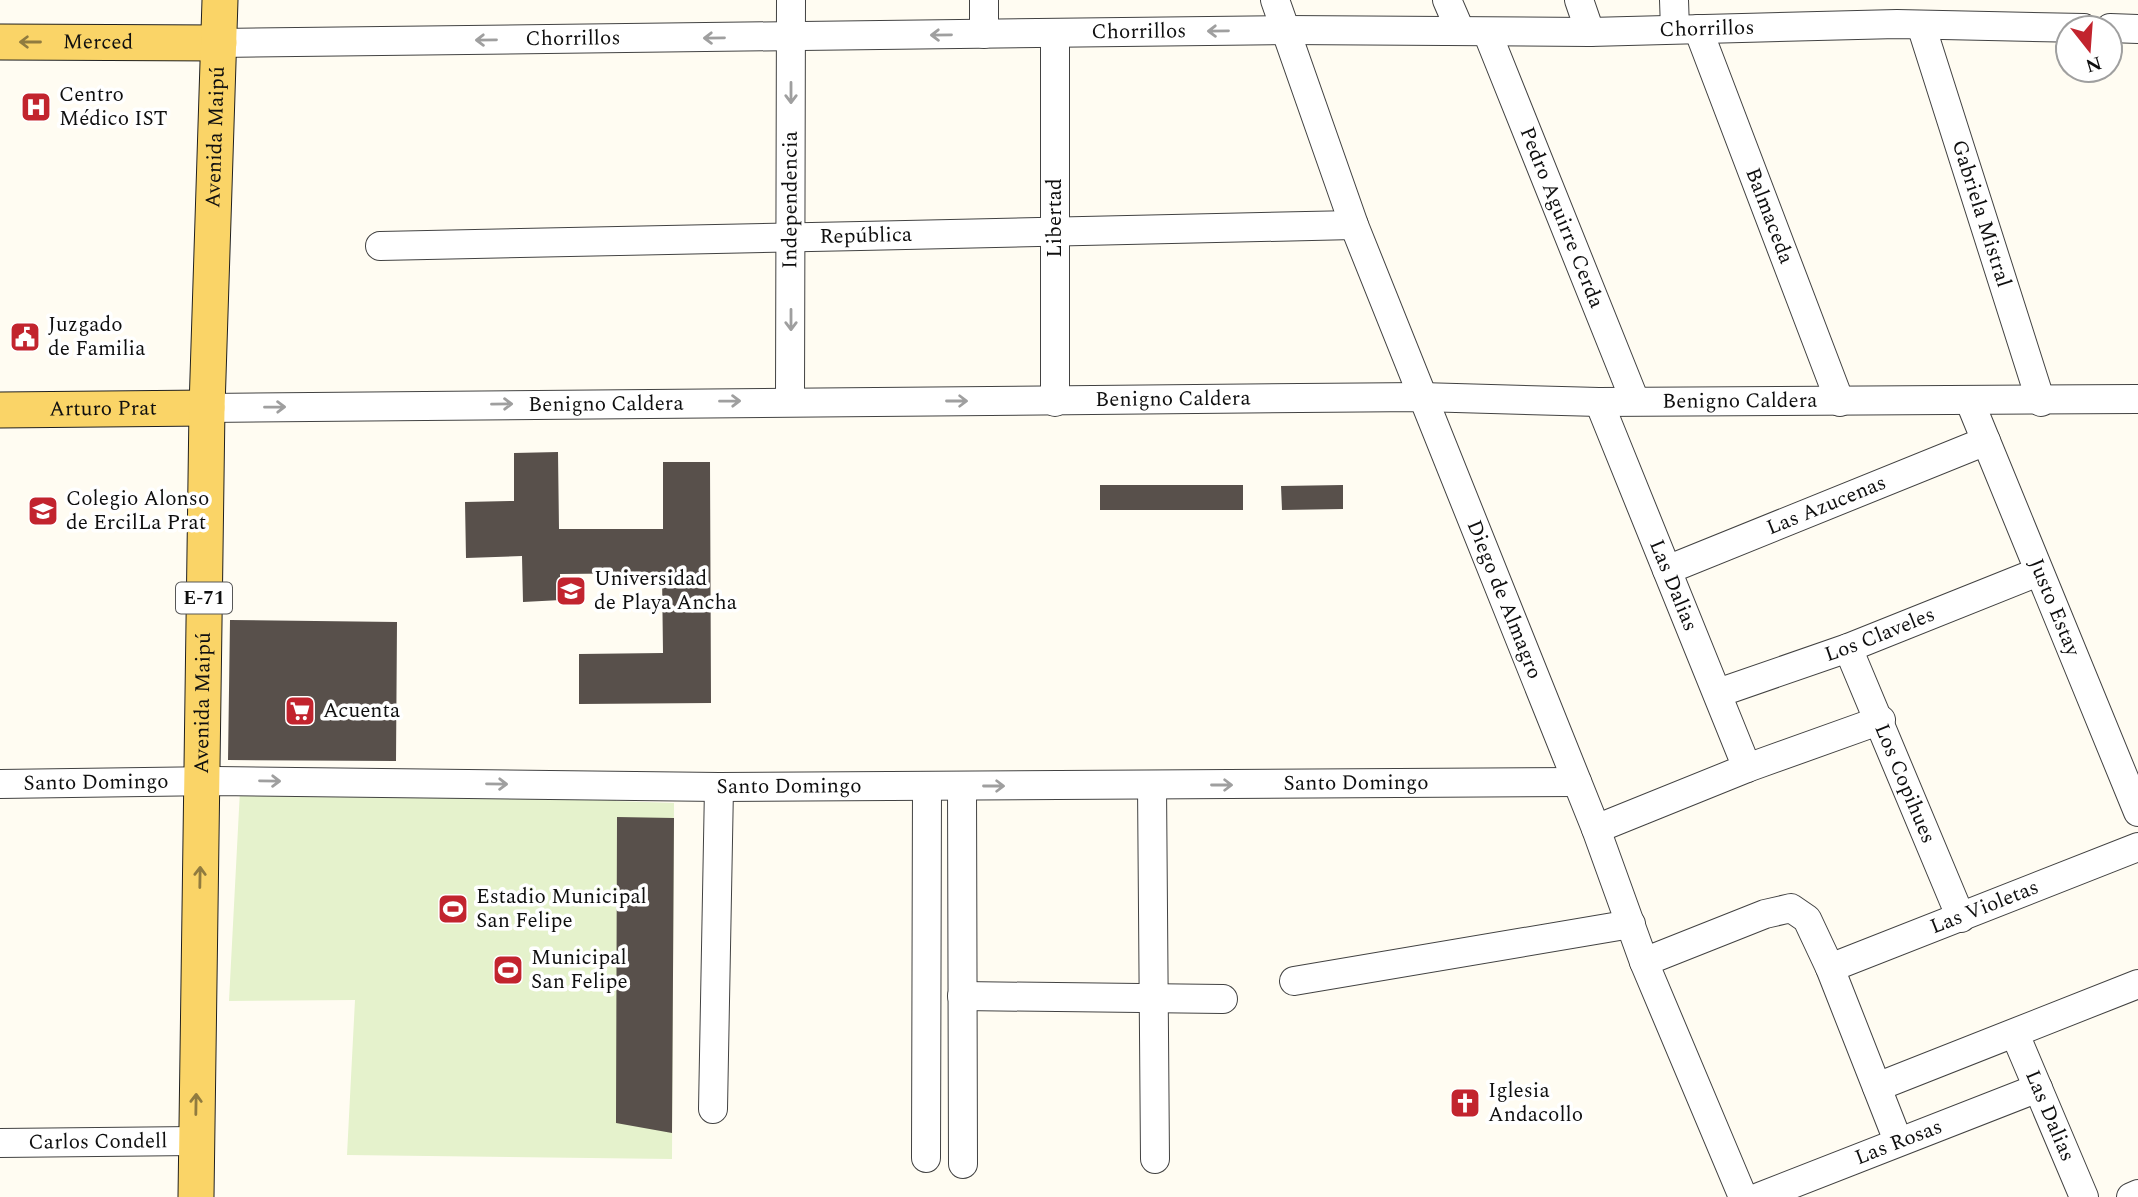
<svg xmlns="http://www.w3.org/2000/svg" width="2138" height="1197" font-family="Spectral,serif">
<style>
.pitch{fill:#e5f2cc}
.building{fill:#58504b}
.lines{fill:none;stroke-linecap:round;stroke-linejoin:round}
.minor-casing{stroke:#424242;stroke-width:30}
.major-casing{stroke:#202020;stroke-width:37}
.minor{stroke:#fff;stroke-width:28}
.major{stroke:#fad467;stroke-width:35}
.oneway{stroke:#9f9f9f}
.oneway2{stroke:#907b3f}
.labels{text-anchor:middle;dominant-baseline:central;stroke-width:7;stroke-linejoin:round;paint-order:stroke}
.shield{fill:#fff;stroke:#575757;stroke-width:2}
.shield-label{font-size:19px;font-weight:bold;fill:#0f0f0f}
.street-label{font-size:21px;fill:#0f0f0f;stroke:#fff}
.poi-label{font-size:21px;fill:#0f0f0f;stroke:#fff;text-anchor:start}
</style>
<rect width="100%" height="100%" fill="#fffcf2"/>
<path class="pitch" d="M616 788V801L674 803 672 1159 347 1155 355 1000 229 1001 240 790Z"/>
<path class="building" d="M558 452 559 529H663V462H710L711 703 579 704V654L663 653 662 573 560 574 561 600 523 602 522 556 466 558 465 502 514 501V453Z
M1100 485H1243V510H1100Z
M1343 485V509L1282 510 1281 486Z
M230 620 397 622 396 761 228 760Z
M617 817 674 818 672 1133 616 1123Z"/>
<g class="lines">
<g class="minor-casing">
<g id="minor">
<path d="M984 0V34"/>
<path id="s1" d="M1275 0 1354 225 1596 829 1644 962 1743 1197"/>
<path d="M1447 0 1460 30"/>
<path d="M1579 0 1590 32"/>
<path d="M1674 0 1675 29"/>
<path id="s2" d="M1921 25 2041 402"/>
<path d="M2110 28 2138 29"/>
<path id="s3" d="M1698 29 1840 402"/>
<path id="s4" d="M1487 32 1635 401"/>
<path d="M1055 34V402"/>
<path id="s5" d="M219 43 1286 30 1590 32 1897 24 2084 28"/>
<path id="s6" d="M380 246C705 241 1029 231 1354 225"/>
<path id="s7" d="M790 401 791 0"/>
<path id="s8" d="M1599 402 1747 768"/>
<path id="s9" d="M1970 402 2138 812"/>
<path id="s10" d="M207 408 1421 397 1599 402 2138 399"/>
<path id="s11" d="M1667 570 1986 441"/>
<path id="s12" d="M1848 648 1961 918"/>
<path id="s13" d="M1718 693 1848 648 2038 572"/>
<path id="s14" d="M0 784 216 781 719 787 1577 782"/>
<path d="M1152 785 1155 1159"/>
<path d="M962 786 963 1164"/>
<path d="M1596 829 1747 768 1881 720"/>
<path d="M1644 962 1765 914 1791 908 1807 919 1830 968 1898 1141"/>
<path id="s15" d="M1830 968 2138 847"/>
<path d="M1294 981 1631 924"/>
<path d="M962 996 1223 999"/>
<path id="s16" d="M2015 1034 2084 1197"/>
<path d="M1877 1087 2138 984"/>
<path d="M713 1109 719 787"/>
<path id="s17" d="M0 1143 195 1141"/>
<path d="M926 1158 927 786"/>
<path id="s18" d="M1759 1197 2038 1088"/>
<path d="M2131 1197 2138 1194"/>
</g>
</g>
<g class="major-casing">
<g id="major">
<path id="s19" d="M0 42 219 43"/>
<path id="s20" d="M0 410 207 408"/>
<path id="s21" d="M196 1197 207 408 220 0"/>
</g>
</g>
<use href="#minor" class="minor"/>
<use href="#major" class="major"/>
</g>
<defs><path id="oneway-shaft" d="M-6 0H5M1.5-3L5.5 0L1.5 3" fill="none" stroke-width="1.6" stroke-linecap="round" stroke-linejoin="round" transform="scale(1.75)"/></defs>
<g class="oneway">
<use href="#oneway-shaft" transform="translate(1218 31) rotate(179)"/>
<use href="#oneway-shaft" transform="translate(941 35) rotate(179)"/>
<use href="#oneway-shaft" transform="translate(714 38) rotate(179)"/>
<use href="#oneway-shaft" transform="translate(486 40) rotate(179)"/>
<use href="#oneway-shaft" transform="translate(791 93) rotate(90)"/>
<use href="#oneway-shaft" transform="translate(791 320) rotate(90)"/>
<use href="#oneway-shaft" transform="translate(730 401) rotate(-1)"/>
<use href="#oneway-shaft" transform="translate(957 401)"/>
<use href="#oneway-shaft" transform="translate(502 404) rotate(-1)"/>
<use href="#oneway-shaft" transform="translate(275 407) rotate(-1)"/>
<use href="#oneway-shaft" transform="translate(270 781) rotate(1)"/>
<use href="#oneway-shaft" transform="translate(497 784) rotate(1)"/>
<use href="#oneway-shaft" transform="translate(1222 785)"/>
<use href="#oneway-shaft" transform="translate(994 786)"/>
</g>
<g class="oneway2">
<use href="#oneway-shaft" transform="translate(30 42) rotate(180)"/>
<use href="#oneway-shaft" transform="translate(200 877) rotate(-89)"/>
<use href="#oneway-shaft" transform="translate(196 1104) rotate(-89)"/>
</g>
<defs>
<g id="hospital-square" transform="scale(1.575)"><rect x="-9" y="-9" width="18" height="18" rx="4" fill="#c2242e" stroke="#fff"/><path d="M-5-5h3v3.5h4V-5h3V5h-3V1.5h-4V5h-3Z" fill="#fff"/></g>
<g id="civic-square" transform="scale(1.575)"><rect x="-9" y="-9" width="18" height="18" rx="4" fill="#c2242e" stroke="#fff"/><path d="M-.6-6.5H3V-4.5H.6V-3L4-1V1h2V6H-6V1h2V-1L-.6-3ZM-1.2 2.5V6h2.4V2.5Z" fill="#fff"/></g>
<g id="school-square" transform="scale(1.575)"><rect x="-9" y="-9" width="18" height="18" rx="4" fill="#c2242e" stroke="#fff"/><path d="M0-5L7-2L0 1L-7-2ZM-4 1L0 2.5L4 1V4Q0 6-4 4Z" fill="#fff"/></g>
<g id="university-square" transform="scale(1.575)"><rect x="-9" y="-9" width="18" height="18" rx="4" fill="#c2242e" stroke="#fff"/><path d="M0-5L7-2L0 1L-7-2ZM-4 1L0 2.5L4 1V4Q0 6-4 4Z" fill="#fff"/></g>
<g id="supermarket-square" transform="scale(1.575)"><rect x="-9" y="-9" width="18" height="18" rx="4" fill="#c2242e" stroke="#fff"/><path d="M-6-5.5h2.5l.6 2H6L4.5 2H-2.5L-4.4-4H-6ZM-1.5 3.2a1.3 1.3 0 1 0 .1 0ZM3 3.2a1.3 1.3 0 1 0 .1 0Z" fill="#fff"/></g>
<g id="stadium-square" transform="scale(1.575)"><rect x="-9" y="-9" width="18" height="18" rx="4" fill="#c2242e" stroke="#fff"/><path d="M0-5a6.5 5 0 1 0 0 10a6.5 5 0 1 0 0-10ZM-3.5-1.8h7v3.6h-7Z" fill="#fff"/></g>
<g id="church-square" transform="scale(1.575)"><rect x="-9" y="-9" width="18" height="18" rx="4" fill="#c2242e" stroke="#fff"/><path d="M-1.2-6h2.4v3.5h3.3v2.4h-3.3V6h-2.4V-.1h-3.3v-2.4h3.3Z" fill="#fff"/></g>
</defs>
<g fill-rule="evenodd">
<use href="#hospital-square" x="36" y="107"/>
<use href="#civic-square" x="25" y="337"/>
<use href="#school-square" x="43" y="511"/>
<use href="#university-square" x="571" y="591"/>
<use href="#supermarket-square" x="300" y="711"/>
<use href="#stadium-square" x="453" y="909"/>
<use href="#stadium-square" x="508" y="970"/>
<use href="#church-square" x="1465" y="1103"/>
</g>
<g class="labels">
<rect class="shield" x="176" y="582.5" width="56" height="31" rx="5"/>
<g class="shield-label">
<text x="204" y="598">E-71</text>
</g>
<g class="street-label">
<text stroke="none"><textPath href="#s5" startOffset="1488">Chorrillos</textPath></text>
<text stroke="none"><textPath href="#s5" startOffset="920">Chorrillos</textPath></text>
<text stroke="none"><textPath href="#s5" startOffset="354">Chorrillos</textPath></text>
<text stroke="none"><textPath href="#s19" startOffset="98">Merced</textPath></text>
<text stroke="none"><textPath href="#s21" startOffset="1060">Avenida Maipú</textPath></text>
<text stroke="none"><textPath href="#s7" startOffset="201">Independencia</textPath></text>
<text stroke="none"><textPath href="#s2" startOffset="198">Gabriela Mistral</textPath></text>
<text stroke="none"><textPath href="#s3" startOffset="200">Balmaceda</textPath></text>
<text stroke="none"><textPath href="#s4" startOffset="200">Pedro Aguirre Cerda</textPath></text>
<text transform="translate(1055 218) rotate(-90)">Libertad</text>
<text stroke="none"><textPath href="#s6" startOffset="486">República</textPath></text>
<text stroke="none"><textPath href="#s10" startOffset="966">Benigno Caldera</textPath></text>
<text stroke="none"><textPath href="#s10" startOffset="1533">Benigno Caldera</textPath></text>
<text stroke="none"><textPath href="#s10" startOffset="399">Benigno Caldera</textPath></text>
<text stroke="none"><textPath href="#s20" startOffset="103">Arturo Prat</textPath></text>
<text stroke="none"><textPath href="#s11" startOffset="172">Las Azucenas</textPath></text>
<text stroke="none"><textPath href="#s8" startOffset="198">Las Dalias</textPath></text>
<text stroke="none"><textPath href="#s1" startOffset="642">Diego de Almagro</textPath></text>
<text stroke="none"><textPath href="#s9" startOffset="222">Justo Estay</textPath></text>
<text stroke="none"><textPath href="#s13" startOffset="172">Los Claveles</textPath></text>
<text stroke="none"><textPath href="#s21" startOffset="494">Avenida Maipú</textPath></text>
<text stroke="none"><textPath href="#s12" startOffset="147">Los Copihues</textPath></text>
<text stroke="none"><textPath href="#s14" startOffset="96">Santo Domingo</textPath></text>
<text stroke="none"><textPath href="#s14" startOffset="1356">Santo Domingo</textPath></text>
<text stroke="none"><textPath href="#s14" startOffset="789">Santo Domingo</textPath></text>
<text stroke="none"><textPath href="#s15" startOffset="166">Las Violetas</textPath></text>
<text stroke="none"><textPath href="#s16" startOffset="89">Las Dalias</textPath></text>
<text stroke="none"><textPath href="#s18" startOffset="150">Las Rosas</textPath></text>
<text stroke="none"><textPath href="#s17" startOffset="98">Carlos Condell</textPath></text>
</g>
<g class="poi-label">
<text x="59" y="95">Centro<tspan x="59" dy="24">Médico IST</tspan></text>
<text x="48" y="325">Juzgado<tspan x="48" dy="24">de Familia</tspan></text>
<text x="66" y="499">Colegio Alonso<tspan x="66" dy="24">de ErcilLa Prat</tspan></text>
<text x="594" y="579">Universidad<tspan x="594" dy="24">de Playa Ancha</tspan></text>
<text x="323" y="711">Acuenta</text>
<text x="476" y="897">Estadio Municipal<tspan x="476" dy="24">San Felipe</tspan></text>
<text x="531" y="958">Municipal<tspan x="531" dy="24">San Felipe</tspan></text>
<text x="1488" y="1091">Iglesia<tspan x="1488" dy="24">Andacollo</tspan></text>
</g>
</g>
<g transform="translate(2089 49) rotate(163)"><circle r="33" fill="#ffffff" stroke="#9f9f9f" stroke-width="2"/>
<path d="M0-5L12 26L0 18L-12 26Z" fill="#c2242e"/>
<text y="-10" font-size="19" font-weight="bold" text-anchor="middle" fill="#0f0f0f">N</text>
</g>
</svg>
